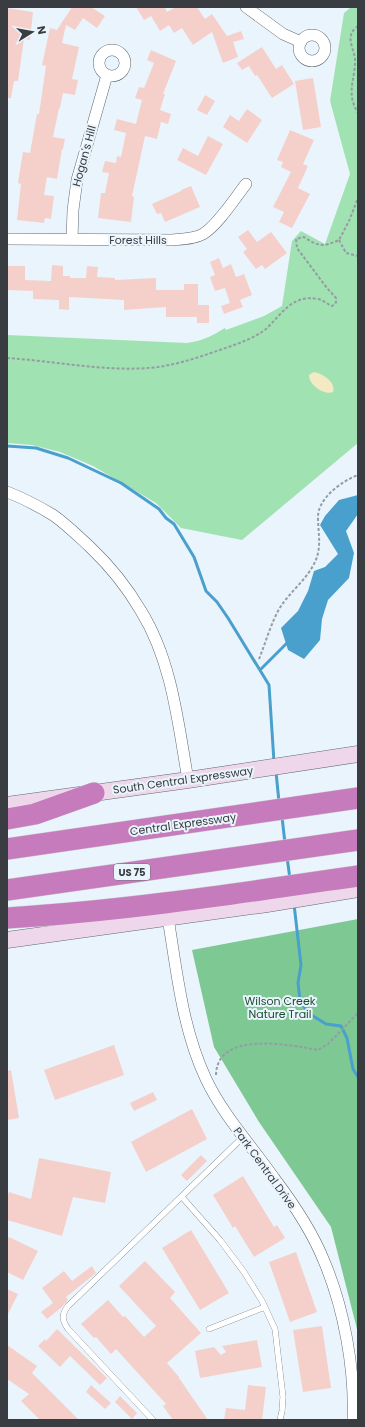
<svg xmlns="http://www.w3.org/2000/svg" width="365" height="1427" font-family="Poppins,sans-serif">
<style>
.green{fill:#a0e2b2}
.forest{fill:#7ec894}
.sand{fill:#f3e9c3}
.water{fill:#49a0cd}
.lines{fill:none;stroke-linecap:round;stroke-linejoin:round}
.stream{stroke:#49a0cd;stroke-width:3}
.building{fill:#f5d0cb}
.lane-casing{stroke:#606970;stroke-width:6}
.street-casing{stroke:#606970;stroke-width:12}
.secondary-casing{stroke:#606970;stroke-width:17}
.highway-casing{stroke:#cfd0d1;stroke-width:22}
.path{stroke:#959ca3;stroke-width:2;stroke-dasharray:3 2;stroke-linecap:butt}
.lane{stroke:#fff;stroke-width:5.5}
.street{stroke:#fff;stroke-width:11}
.secondary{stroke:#eed7eb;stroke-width:16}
.highway{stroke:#c67bbd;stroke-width:21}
.labels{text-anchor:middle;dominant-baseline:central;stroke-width:4;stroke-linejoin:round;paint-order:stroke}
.shield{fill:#eaf4fc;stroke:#6e7479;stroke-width:1}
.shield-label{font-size:10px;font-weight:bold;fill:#393d41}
.street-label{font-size:11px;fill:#393d41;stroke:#eaf4fc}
.park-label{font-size:11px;fill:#194f2d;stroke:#eaf4fc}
</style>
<rect width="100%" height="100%" fill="#eaf4fc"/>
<path class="green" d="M351 7H358V443L242 540 181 528 156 503 93 466 60 452 32 445 7 443V335L187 343C202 341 212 336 225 328L226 330 264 316 282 306 292 241 301 231 325 244 350 174 330 101 344 13Z"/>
<path class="forest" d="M358 919V1333L331 1227 259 1122 214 1047 192 950Z"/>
<path class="sand" d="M314 372C323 374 336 382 333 392 324 396 308 384 309 375Z"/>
<path class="water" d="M358 495V514L346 531 354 553 349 578 328 600 322 619 320 640 304 659 288 650 281 628 298 611 308 591 314 571 325 567 338 554 320 525 325 516 339 500Z"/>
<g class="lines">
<path class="stream" d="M7 446 36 448 68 458 121 483 159 509 166 518 174 524 194 557 206 591 217 602 228 618 269 685 274 762
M260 670 288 642
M276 772 279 802
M282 817 285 843
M287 857 290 879
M294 904 301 965 298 983 300 1000 308 1013 326 1024 341 1026 347 1038 353 1069 358 1077"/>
</g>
<path class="building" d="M72 7H91L105 16 97 28 83 18 75 30 66 25 62 43 79 47 72 79 78 80 75 95 63 93 60 108H59L53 137 65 139 63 149H62L57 179 47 177 44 195 54 196 51 219 45 218 44 223 17 220 21 184 18 183 20 170 23 152 30 153 37 114H39L46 66 42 65 50 28 57 30Z
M136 7H166L165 8 167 12 176 7H197L205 19 212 14 227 36 241 31 244 39 233 42 238 57 223 63 212 32 193 45 182 28 174 33 169 25 160 31 151 16 144 20Z
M7 8 33 12 30 40 24 39 18 81H14L11 98H7Z
M262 47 276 69 282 65 294 84 272 98 257 75 255 76 249 66 242 70 237 63Z
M151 50 176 61 163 94H165L160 110 171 114 168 124 161 122 157 139 145 136 132 196 134 197 131 222 98 218 101 193H105L109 173 102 172 105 161 116 163 117 156 121 157 126 133 114 130 117 119 136 124 142 100 135 98 139 87 144 88 154 63 147 60Z
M313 78 321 127 303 130 295 81Z
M205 95 215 101 207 115 197 110Z
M247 109 262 120 247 143 223 127 230 115 239 121Z
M290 130 314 140 303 164 308 166 298 188 310 194 292 228 279 222 284 212 273 207 291 172 281 167 283 162 277 160Z
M208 136 223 144 206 175 177 160 183 148 198 156Z
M191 186 200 207 165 222 161 213 157 214 152 204 181 191V190Z
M248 230 257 242 271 232 287 253 265 269 262 265 256 269 243 252 247 249 238 237Z
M219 258 223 268 231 264 236 277 244 274 252 295 240 300 243 307 224 314 221 306 230 303 225 288 215 291 210 277 215 275 210 262Z
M52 265 63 266V276H70V278H86L87 266 98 267 97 277 115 278V280L156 278V290H184V284H198V305H209V323H197V317H166V307L124 310V300L69 297V310L59 309V300L33 299V291L7 290V266H25V280L51 281Z
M114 1045 124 1075 55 1100 44 1070Z
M11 1070 19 1118 7 1120V1071Z
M153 1092 157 1100 134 1111 130 1103Z
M192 1109 207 1139 146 1172 131 1142Z
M201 1155 207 1161 187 1181 181 1175Z
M39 1158 111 1172 105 1203 73 1197 62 1236 7 1220V1198L9 1192 31 1199Z
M243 1176 274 1227 277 1225 285 1238 254 1257 235 1226 233 1228 213 1195Z
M191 1230 229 1293 200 1310 162 1248Z
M9 1237 38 1251 23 1280 7 1272V1241Z
M296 1252 317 1312 290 1322 269 1262Z
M145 1261 175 1292 170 1298 201 1333 167 1363 179 1377V1378L208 1420H173L163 1406 166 1404 116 1349 111 1354 96 1337 94 1338 81 1324 108 1300 123 1317 125 1316 144 1337 156 1326 119 1286Z
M92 1266 96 1273 66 1297 68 1300 62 1307 47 1319 41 1312 53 1303 42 1288 64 1271 72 1281Z
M7 1289 18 1294 7 1316Z
M322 1326 331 1388 303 1392 293 1330Z
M57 1329 107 1378 100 1385 70 1356 60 1367 38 1346 45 1339 46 1341Z
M257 1340 262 1367 200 1378 195 1351 214 1347 221 1355 226 1352 222 1346Z
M7 1345 37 1366 32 1373 79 1420H40L21 1401 29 1394 7 1379Z
M91 1385 111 1403 105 1409 86 1392Z
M248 1385 266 1387 262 1420H224L226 1408 245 1410Z
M120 1396 137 1413 132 1419 115 1402Z"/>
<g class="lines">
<g class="lane-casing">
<path id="lane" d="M182 1197 220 1240 244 1272 262 1301 275 1329 283 1397 282 1411 280 1420
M209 1329 265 1307
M153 1420 68 1329C62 1320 61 1315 68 1306L243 1137"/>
</g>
<g class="street-casing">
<path id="street" d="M246 7 283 34 301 42
M299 48a13 13 0 1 1 26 0a13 13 0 1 1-26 0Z
M99 63a13 13 0 1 1 26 0a13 13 0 1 1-26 0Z
M7 239 172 240C183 239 194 239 203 234 218 225 235 198 246 184
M72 239 73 210 77 180 107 75
M7 492C23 498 38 506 53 515 66 524 78 536 90 547 110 566 127 587 141 611 172 661 178 723 188 780
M168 918C177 972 182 1028 206 1079 223 1115 251 1145 274 1178 293 1203 312 1231 324 1261 344 1308 355 1369 353 1420"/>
</g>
<g class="secondary-casing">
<path id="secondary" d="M7 805 188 780 358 754
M7 940 267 904 358 889"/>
</g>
<g class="highway-casing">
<path id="highway" d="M7 819 35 814 94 793
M7 849 358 798
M7 890 358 840
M7 918C125 911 241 893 358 876"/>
</g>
<path class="path" d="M358 26C355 28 351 32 351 36 349 41 354 52 355 58 356 79 345 92 358 113
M339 240 346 253 358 256
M7 358C56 361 110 373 158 367 185 363 211 353 237 344 247 340 257 336 266 329 282 314 292 294 318 299 323 300 327 304 332 306L335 304 336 302V298L327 288 297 248 296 239 304 237C319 247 323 247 339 240L349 221 358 198
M259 659C266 642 271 622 281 606 291 591 307 579 315 562 322 547 318 533 318 517 318 498 342 481 358 475
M216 1075C217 1030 290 1045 318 1050L328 1044 358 1013"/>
<use href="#lane" class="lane"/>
<use href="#street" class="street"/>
<use href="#secondary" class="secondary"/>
<use href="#highway" class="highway"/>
</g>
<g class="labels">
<rect class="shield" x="114" y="864" width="36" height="16" rx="3"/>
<g class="shield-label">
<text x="132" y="872">US 75</text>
</g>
<g class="street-label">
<text transform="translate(84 156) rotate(-75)">Hogan's Hill</text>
<text x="138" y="240">Forest Hills</text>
<text transform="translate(183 780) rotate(-8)">South Central Expressway</text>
<text transform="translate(183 824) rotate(-8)">Central Expressway</text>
<text transform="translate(265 1168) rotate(54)">Park Central Drive</text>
</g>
<g class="park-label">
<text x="280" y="1001">Wilson Creek<tspan x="280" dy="13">Nature Trail</tspan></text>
</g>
</g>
<rect width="365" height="1427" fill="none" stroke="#393d41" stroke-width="16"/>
<g transform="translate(32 32) rotate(79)" stroke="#eaf4fc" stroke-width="3" paint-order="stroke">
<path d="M0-3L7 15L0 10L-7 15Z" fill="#393d41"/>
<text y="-6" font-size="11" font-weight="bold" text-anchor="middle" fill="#393d41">N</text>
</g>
</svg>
